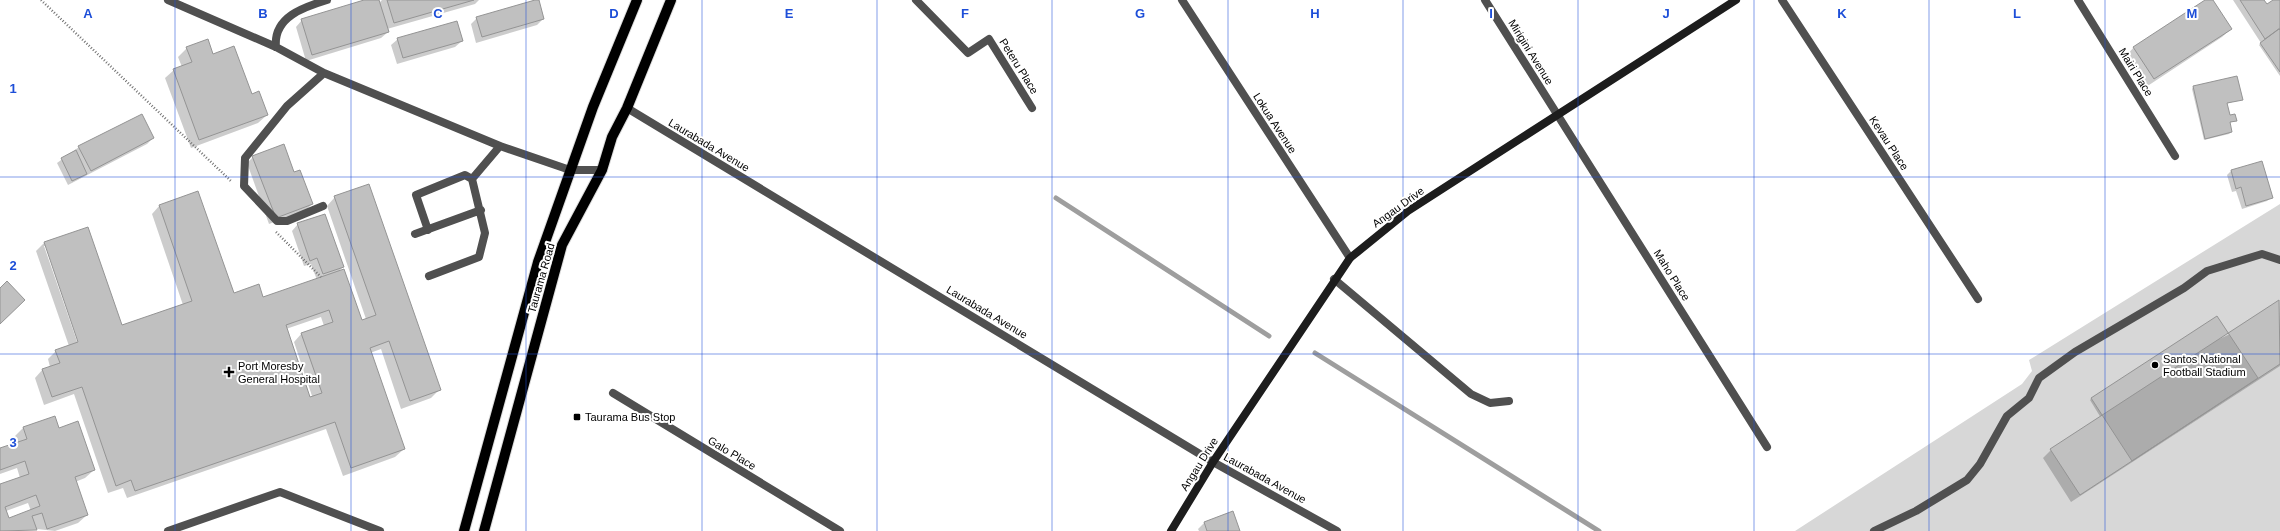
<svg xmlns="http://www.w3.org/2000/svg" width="2280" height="531" font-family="Helvetica,sans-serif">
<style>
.green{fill:#d7d7d7}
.shadow{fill:#0003;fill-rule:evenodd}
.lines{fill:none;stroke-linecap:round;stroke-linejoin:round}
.stream{stroke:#9e9e9e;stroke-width:5}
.building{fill:#c0c0c0;stroke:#949494;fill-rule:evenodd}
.primary-casing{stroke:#dbdbdb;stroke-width:12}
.path{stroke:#727272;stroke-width:2.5;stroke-dasharray:1 2;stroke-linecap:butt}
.lane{stroke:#505050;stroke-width:8}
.street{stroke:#505050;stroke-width:8}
.secondary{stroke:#1d1d1d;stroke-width:8}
.primary{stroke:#000;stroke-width:10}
.grid{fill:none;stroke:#1d4ed8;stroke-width:1;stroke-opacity:0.55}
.poi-dot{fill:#000;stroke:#fff;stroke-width:1.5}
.labels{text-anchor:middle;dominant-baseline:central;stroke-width:4;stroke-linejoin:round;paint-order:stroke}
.street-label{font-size:11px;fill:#000;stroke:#fff}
.poi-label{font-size:11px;fill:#000;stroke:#fff;text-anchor:start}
.grid-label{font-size:13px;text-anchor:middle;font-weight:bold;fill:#1d4ed8;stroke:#fff;stroke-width:4;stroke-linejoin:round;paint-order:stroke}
</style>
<rect width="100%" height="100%" fill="#fff"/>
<path class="green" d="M2280 204V531H1795L2022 384 2032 371 2029 360Z"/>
<path class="shadow" d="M368 0H378L379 3 382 0H479L475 4 387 29 388 32 381 38 306 61 296 27 302 20Z
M2207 0H2212L2231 29 2222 37 2146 87 2126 56 2134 47Z
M2233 0H2263L2267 5 2275 0H2280V76L2259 45 2261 43Z
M477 18 543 19 537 25 476 43 471 24Z
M398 39 462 41 455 47 397 64 391 45Z
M187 48 251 95 267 115 258 123 191 148 165 78 174 70 182 67 178 57Z
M2193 87 2242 99 2226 104 2229 116 2235 121 2229 123 2231 132 2229 134 2204 140 2192 89Z
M153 138 147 144 68 185 57 163 79 147Z
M253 157 312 204 306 210 269 224 247 163Z
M2261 162 2272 197 2267 201 2242 209 2236 191 2232 192 2227 175 2231 171Z
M335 197 439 390 431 398 401 409 381 349 370 353 404 449 395 457 343 476 326 429 127 498 123 488 108 493 74 394 44 405 35 378 43 369 50 367 48 359 56 351 69 346 36 251 44 243 87 228 121 326 183 305 152 214 160 205 233 294 263 298 317 280 311 264 304 266 292 231 298 224 343 267 337 273 361 321 366 319 327 206ZM44 246H46L81 346 79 347ZM321 317 324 326 302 333 294 342 312 396 310 398 286 329Z
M2279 302 2280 366 2071 502 2043 458 2051 450 2101 418 2090 400 2092 398 2228 335Z
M23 428 58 429 94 470 85 478 75 482 87 515 78 523 55 531 37 529 0 531V485L20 478 17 468 0 474V449L18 443 15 436ZM28 503 31 511 9 519 6 511Z
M1204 523 1239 531H1199L1198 529Z"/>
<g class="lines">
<path class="stream" d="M1056 198 1269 336
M1315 353 1599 531"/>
</g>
<path class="building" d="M364 0H379L389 32 312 55 301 19Z
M387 0H474L394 23Z
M535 0H539L544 19 482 37 476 17Z
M2205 0H2213L2232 29 2154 79 2133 47Z
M2240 0H2264L2267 4 2273 0H2280V28L2265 39Z
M457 21 463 41 403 58 397 38Z
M2279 29 2280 30V72L2260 43Z
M208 39 213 54 234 46 252 94 259 91 268 115 199 140 173 69 192 62 186 47Z
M2237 76 2243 100 2227 103 2230 115 2235 114 2237 121 2230 122 2232 132 2205 139 2193 86Z
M142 114 154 138 91 171 78 146Z
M284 144 294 172 300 170 313 204 276 218 252 156Z
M76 150 87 174 72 181 61 158Z
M2262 161 2273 198 2246 206 2241 187 2236 189 2231 170Z
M369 184 441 390 410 401 389 341 370 348 405 449 351 468 335 422 135 491 131 480 116 486 82 387 52 397 42 369 60 363 55 350 78 342 44 242 88 227 122 325 192 301 159 205 198 191 234 293 259 284 263 297 344 269 362 320 376 315 334 196ZM329 310 333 322 301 333 322 393 310 397 286 325Z
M325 214 344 267 323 274 317 258 310 261 297 223Z
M7 281 25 300 0 324V288Z
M2279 300 2280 364 2080 495 2050 449Z
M2217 316 2258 378 2132 461 2091 398Z
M55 416 59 428 78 421 95 470 75 477 88 515 47 529 42 513 32 516 37 530 0 531V484L29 474 25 461 0 470V448L27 439 23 427ZM36 495 40 506 9 518 5 507Z
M1233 511 1240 531H1207L1204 522Z"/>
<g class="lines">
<g class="primary-casing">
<path id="primary" d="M464 531 538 262 593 107 637 0
M484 531 562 245 602 170 612 137 627 108 671 0"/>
</g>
<path class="path" d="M41 0 232 182
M276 232 321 277"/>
<path class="lane" d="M168 0 276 47 324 73 500 146 570 170H602
M276 47C273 17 304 7 327 0
M323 206 287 221H277L244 186 245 158 287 106 324 73
M428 230 416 195 465 175 472 179
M415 234 481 210
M429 276 479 257 485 233 472 179 500 146
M168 531 280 492 380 531
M1874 531 1916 511 1967 480 1980 464 2007 416 2029 398 2039 378 2075 352 2184 288 2207 271 2262 254 2280 260"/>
<path class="street" d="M916 0 968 53 989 39 1032 108
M1182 0 1350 258
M1485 0 1767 447
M1782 0 1978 299
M2078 0 2175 156
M627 108 1213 462 1337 531
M1334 279 1471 394 1490 403 1509 401
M613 393 840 531"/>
<path class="secondary" d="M1171 531 1213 462 1350 258 1408 211 1736 0"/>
<use href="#primary" class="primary"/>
</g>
<path class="grid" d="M175 0V531M351 0V531M526 0V531M702 0V531M877 0V531M1052 0V531M1228 0V531M1403 0V531M1578 0V531M1754 0V531M1929 0V531M2105 0V531M0 177H2280M0 354H2280"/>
<g class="poi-dot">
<circle cx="2155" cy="365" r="4"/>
<path d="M227 366h4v4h4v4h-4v4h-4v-4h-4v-4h4z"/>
<rect x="573" y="413" width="8" height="8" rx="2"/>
</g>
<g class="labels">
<g class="street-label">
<text transform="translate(1531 52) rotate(58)">Mirigini Avenue</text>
<text transform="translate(1019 66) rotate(58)">Peteru Place</text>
<text transform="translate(2136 72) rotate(58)">Mairi Place</text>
<text transform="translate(1275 123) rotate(57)">Lokua Avenue</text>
<text transform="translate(1889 143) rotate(57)">Kevau Place</text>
<text transform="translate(709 145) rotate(31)">Laurabada Avenue</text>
<text transform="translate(1398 207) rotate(-36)">Angau Drive</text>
<text transform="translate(1672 275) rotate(58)">Maho Place</text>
<text transform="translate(541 278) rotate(-74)">Taurama Road</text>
<text transform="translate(987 312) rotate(31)">Laurabada Avenue</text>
<text transform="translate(732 453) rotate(31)">Galo Place</text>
<text transform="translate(1199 464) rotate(-58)">Angau Drive</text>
<text transform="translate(1265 478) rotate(29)">Laurabada Avenue</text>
</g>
<g class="poi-label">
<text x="2163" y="359">Santos National<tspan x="2163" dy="13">Football Stadium</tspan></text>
<text x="238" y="366">Port Moresby<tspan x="238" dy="13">General Hospital</tspan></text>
<text x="585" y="417">Taurama Bus Stop</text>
</g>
</g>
<g class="grid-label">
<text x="88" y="18">A</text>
<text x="263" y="18">B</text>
<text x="438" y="18">C</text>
<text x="614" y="18">D</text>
<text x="789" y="18">E</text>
<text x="965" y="18">F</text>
<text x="1140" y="18">G</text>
<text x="1315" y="18">H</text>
<text x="1491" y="18">I</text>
<text x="1666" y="18">J</text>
<text x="1842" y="18">K</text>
<text x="2017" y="18">L</text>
<text x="2192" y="18">M</text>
<text x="13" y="93">1</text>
<text x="13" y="270">2</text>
<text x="13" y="447">3</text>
</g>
</svg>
